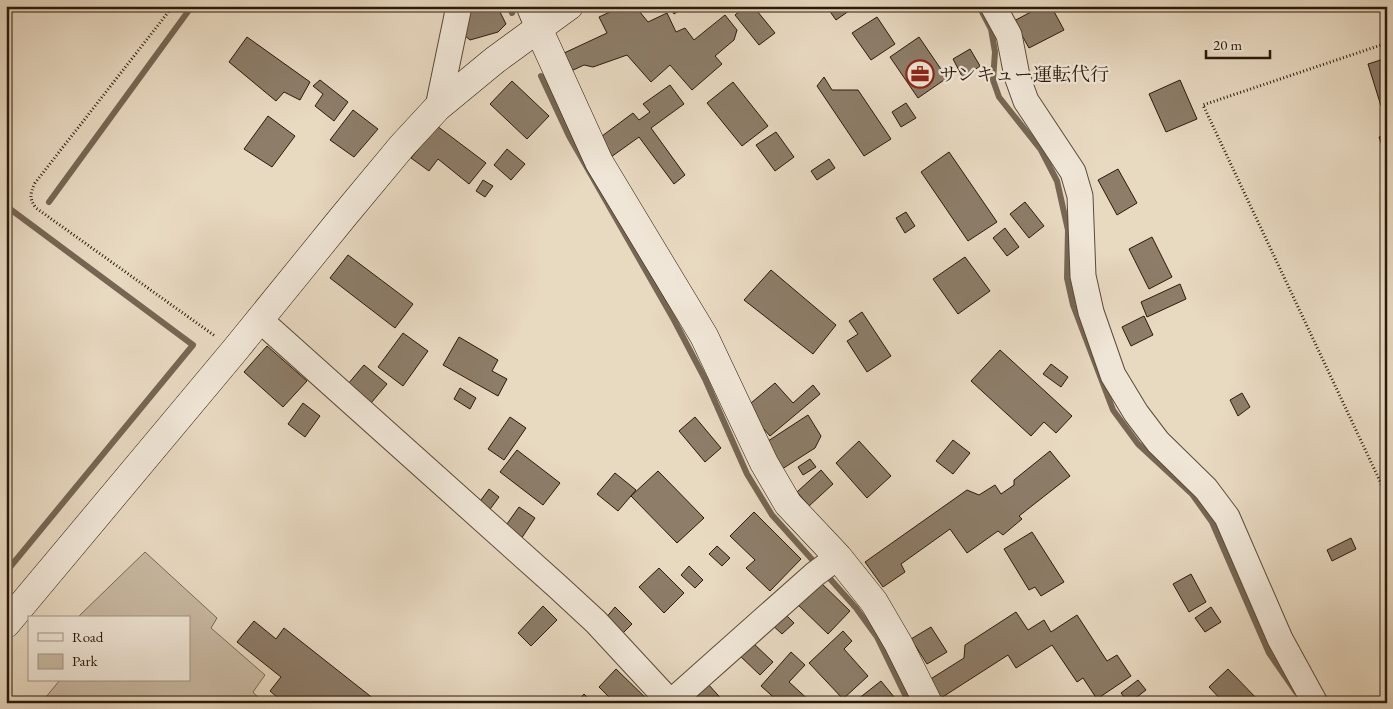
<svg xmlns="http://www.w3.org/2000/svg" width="1393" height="709" font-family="'EB Garamond','Noto Serif JP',serif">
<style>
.green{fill:#c8b9a2;stroke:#7a6a56}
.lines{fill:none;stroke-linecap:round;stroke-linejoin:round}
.stream{stroke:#766653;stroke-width:6}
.building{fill:#8d7d69;stroke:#2b1a0a}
.street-casing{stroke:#5a4a38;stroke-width:27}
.secondary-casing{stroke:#2b1a0a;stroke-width:29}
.path{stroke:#2b1a0a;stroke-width:3;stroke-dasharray:1 2.5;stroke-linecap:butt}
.street{stroke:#f0e6d7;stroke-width:25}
.secondary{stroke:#f0e6d7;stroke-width:28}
.labels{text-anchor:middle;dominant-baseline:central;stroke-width:4.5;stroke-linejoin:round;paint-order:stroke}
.poi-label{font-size:19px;fill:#2b1a0a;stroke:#f0e6d7;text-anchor:start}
</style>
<rect width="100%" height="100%" fill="#e8d9c1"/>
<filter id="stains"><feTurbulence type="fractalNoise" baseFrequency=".004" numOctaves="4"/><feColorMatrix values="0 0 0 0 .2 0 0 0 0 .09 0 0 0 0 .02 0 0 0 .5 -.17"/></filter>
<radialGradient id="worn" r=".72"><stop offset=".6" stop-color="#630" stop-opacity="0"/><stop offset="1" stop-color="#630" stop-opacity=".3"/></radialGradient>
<path class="green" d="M145 552 217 618 211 628 265 675 253 692 263 703H41L60 680H189V618L78 617Z"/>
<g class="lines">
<path class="stream" d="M509 6 512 13
M979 6 991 29 995 52 993 80 999 97 1041 150 1057 181 1068 230 1067 278 1073 305 1113 410 1138 444 1192 494 1212 522 1269 653 1296 692
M541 76 569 136 674 320 705 379 747 474 772 515 817 565
M49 202 192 6
M6 206 193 345 6 572
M824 572 856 608 877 637 909 703"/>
</g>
<path class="building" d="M466 6H497L506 24 498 32 470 40 459 31Z
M623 6H635L648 22 667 13 676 32 685 28 694 40 725 15 737 30 734 40 715 56 722 64 692 90 670 65 651 82 627 55 593 67 584 65 571 71 562 54 607 33 599 17Z
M669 6H686L674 14Z
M746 6H753L775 33 759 45 735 15Z
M826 6H856L836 20Z
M1042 6H1051L1064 30 1029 48 1014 21Z
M877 17 895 44 871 60 852 33Z
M247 37 310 82 300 100 284 92 276 101 229 62Z
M919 37 947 78 918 98 890 57Z
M970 49 980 66 963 78 953 59Z
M1387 58V104L1381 106 1368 64Z
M824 77 832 90H858L891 139 864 156 817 86Z
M320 80 348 102 334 121 315 106 323 94 313 86Z
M1180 80 1197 119 1166 132 1149 94Z
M512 81 549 116 527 139 490 104Z
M733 82 768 126 742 146 707 103Z
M670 85 684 104 651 128 685 175 674 184 639 137 611 157 598 139 633 113 639 120 650 112 643 104Z
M906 103 916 118 901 127 892 112Z
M353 110 378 129 354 157 330 140Z
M268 116 295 136 272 167 244 149Z
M437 126 486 163 469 184 438 159 429 171 411 158Z
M776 132 794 157 775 171 756 145Z
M1387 134V160L1379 137Z
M507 149 525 164 511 180 494 165Z
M949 152 997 222 968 241 921 172Z
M829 159 835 168 817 180 811 171Z
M1118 169 1137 203 1117 215 1098 180Z
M483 180 493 186 485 197 476 191Z
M1025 202 1044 226 1029 238 1010 214Z
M906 212 915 226 905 233 896 218Z
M1005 228 1019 247 1007 256 993 238Z
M1152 237 1172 277 1149 289 1129 249Z
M348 255 413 304 395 328 330 278Z
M965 257 990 291 958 314 933 279Z
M771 270 836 325 813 354 744 300Z
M1180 284 1186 299 1147 317 1141 302Z
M862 312 891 356 867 372 847 341 858 334 849 321Z
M1144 316 1153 335 1131 346 1122 327Z
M403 333 428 351 403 386 378 367Z
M459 337 498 360 492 371 507 379 498 396 443 365Z
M267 346 307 381 283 407 244 372Z
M1000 350 1072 416 1056 433 1044 422 1031 436 971 381Z
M1051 364 1068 377 1061 387 1043 374Z
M364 365 387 384 371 403 348 384Z
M775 383 793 403 813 385 820 394 770 436 745 408Z
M460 388 476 398 470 409 454 399Z
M1242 393 1250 407 1238 416 1230 400Z
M303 403 320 416 305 437 288 424Z
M808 415 821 436 815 448 779 471 762 445Z
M510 417 526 428 504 460 488 449Z
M695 417 721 448 705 462 679 431Z
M953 440 970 453 953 474 936 461Z
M859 441 891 476 867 498 836 463Z
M517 450 560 483 543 505 500 472Z
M1050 451 1070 476 1019 516 1022 519 1003 535 998 531 967 553 950 529 901 564 905 572 883 587 865 562 967 490 979 495 995 485 1001 494 1014 485V480Z
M810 459 816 467 803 475 798 467Z
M821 470 833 484 809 506 797 492Z
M658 471 704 518 677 543 631 496Z
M615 473 636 490 618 511 597 494Z
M489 489 499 497 488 512 478 504Z
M519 507 535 518 519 542 502 531Z
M754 512 801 559 770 591 746 568 755 560 730 536Z
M1032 532 1064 582 1041 596 1035 587 1029 590 1004 549Z
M1351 538 1356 549 1332 561 1327 550Z
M717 546 730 558 722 566 709 554Z
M689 566 703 580 695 588 681 575Z
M659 568 684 593 664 613 639 587Z
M1191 574 1206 602 1189 612 1173 584Z
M818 580 850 611 828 634 795 602Z
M543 606 557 620 531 646 518 633Z
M615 607 632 624 622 634 605 619Z
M1211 607 1221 622 1205 632 1195 618Z
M781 610 794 623 782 634 769 622Z
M1016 612 1028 630 1044 620 1051 632 1077 615 1107 661 1117 655 1131 676 1097 699 1083 678 1077 682 1052 645 1016 668 1008 655 941 698 929 680 964 658 965 645Z
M254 621 276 639 284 628 379 703H284L270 691 281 677 237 642Z
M931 627 947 652 927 664 911 639Z
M843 631 852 641 844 649 868 676 843 699 809 663Z
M752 642 773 662 760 675 739 655Z
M791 652 805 665 789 682 812 703H780L761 686Z
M616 669 651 703H615L599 687Z
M1228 669 1261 703H1224L1209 687Z
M1138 680 1146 690 1129 703 1121 693Z
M881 681 899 703H853Z
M708 684 725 703H687Z
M584 694 593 703H576Z"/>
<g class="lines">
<g class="street-casing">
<path id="street" d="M529 6 538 28
M993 6 1009 35 1017 76 1026 101 1073 172 1080 196 1083 276 1091 312 1113 375 1136 413 1158 442 1206 489 1227 517 1280 639 1315 703
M438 107 459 6
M259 319 557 586 596 622 671 703
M671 702 815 574 838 557"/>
</g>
<g class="secondary-casing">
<path id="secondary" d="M538 28 599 162 704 336 764 463 788 504 838 557 874 602 898 643 928 703
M6 624 235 350 343 217 402 146 438 107 495 60 569 6"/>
</g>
<path class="path" d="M173 6 35 183C30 194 29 198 36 208L215 336
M1387 43 1203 105 1387 496"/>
<use href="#street" class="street"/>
<use href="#secondary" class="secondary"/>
</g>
<defs>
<g id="office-ring" transform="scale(1.4375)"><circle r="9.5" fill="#f0e6d7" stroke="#8f2418" stroke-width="1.5"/><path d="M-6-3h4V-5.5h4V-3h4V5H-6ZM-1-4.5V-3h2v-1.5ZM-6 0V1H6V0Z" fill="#8f2418"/></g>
</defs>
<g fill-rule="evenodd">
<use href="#office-ring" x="920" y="74"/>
</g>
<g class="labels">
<g class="poi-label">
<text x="939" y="74">サンキュー運転代行</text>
</g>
</g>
<rect width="1393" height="709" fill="none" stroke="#e8d9c1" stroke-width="25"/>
<rect x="8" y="8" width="1378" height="694" fill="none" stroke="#2b1a0a" stroke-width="2.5"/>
<rect x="12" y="12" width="1368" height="684" fill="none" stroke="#2b1a0a"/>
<rect x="28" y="616" width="162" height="65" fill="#f0e6d7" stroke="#a19485"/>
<rect x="38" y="633" width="25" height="8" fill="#f0e6d7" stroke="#a19485"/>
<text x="72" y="642" font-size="15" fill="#2b1a0a">Road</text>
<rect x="38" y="654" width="25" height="15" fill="#c8b9a2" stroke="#a19485"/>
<text x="72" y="666" font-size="15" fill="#2b1a0a">Park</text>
<path d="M1206 50v8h64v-8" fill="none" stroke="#2b1a0a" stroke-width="2.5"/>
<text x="1213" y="50" font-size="15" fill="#2b1a0a" stroke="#f0e6d7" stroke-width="4" paint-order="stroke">20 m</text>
<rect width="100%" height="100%" filter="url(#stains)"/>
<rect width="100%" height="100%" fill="url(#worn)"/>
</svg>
